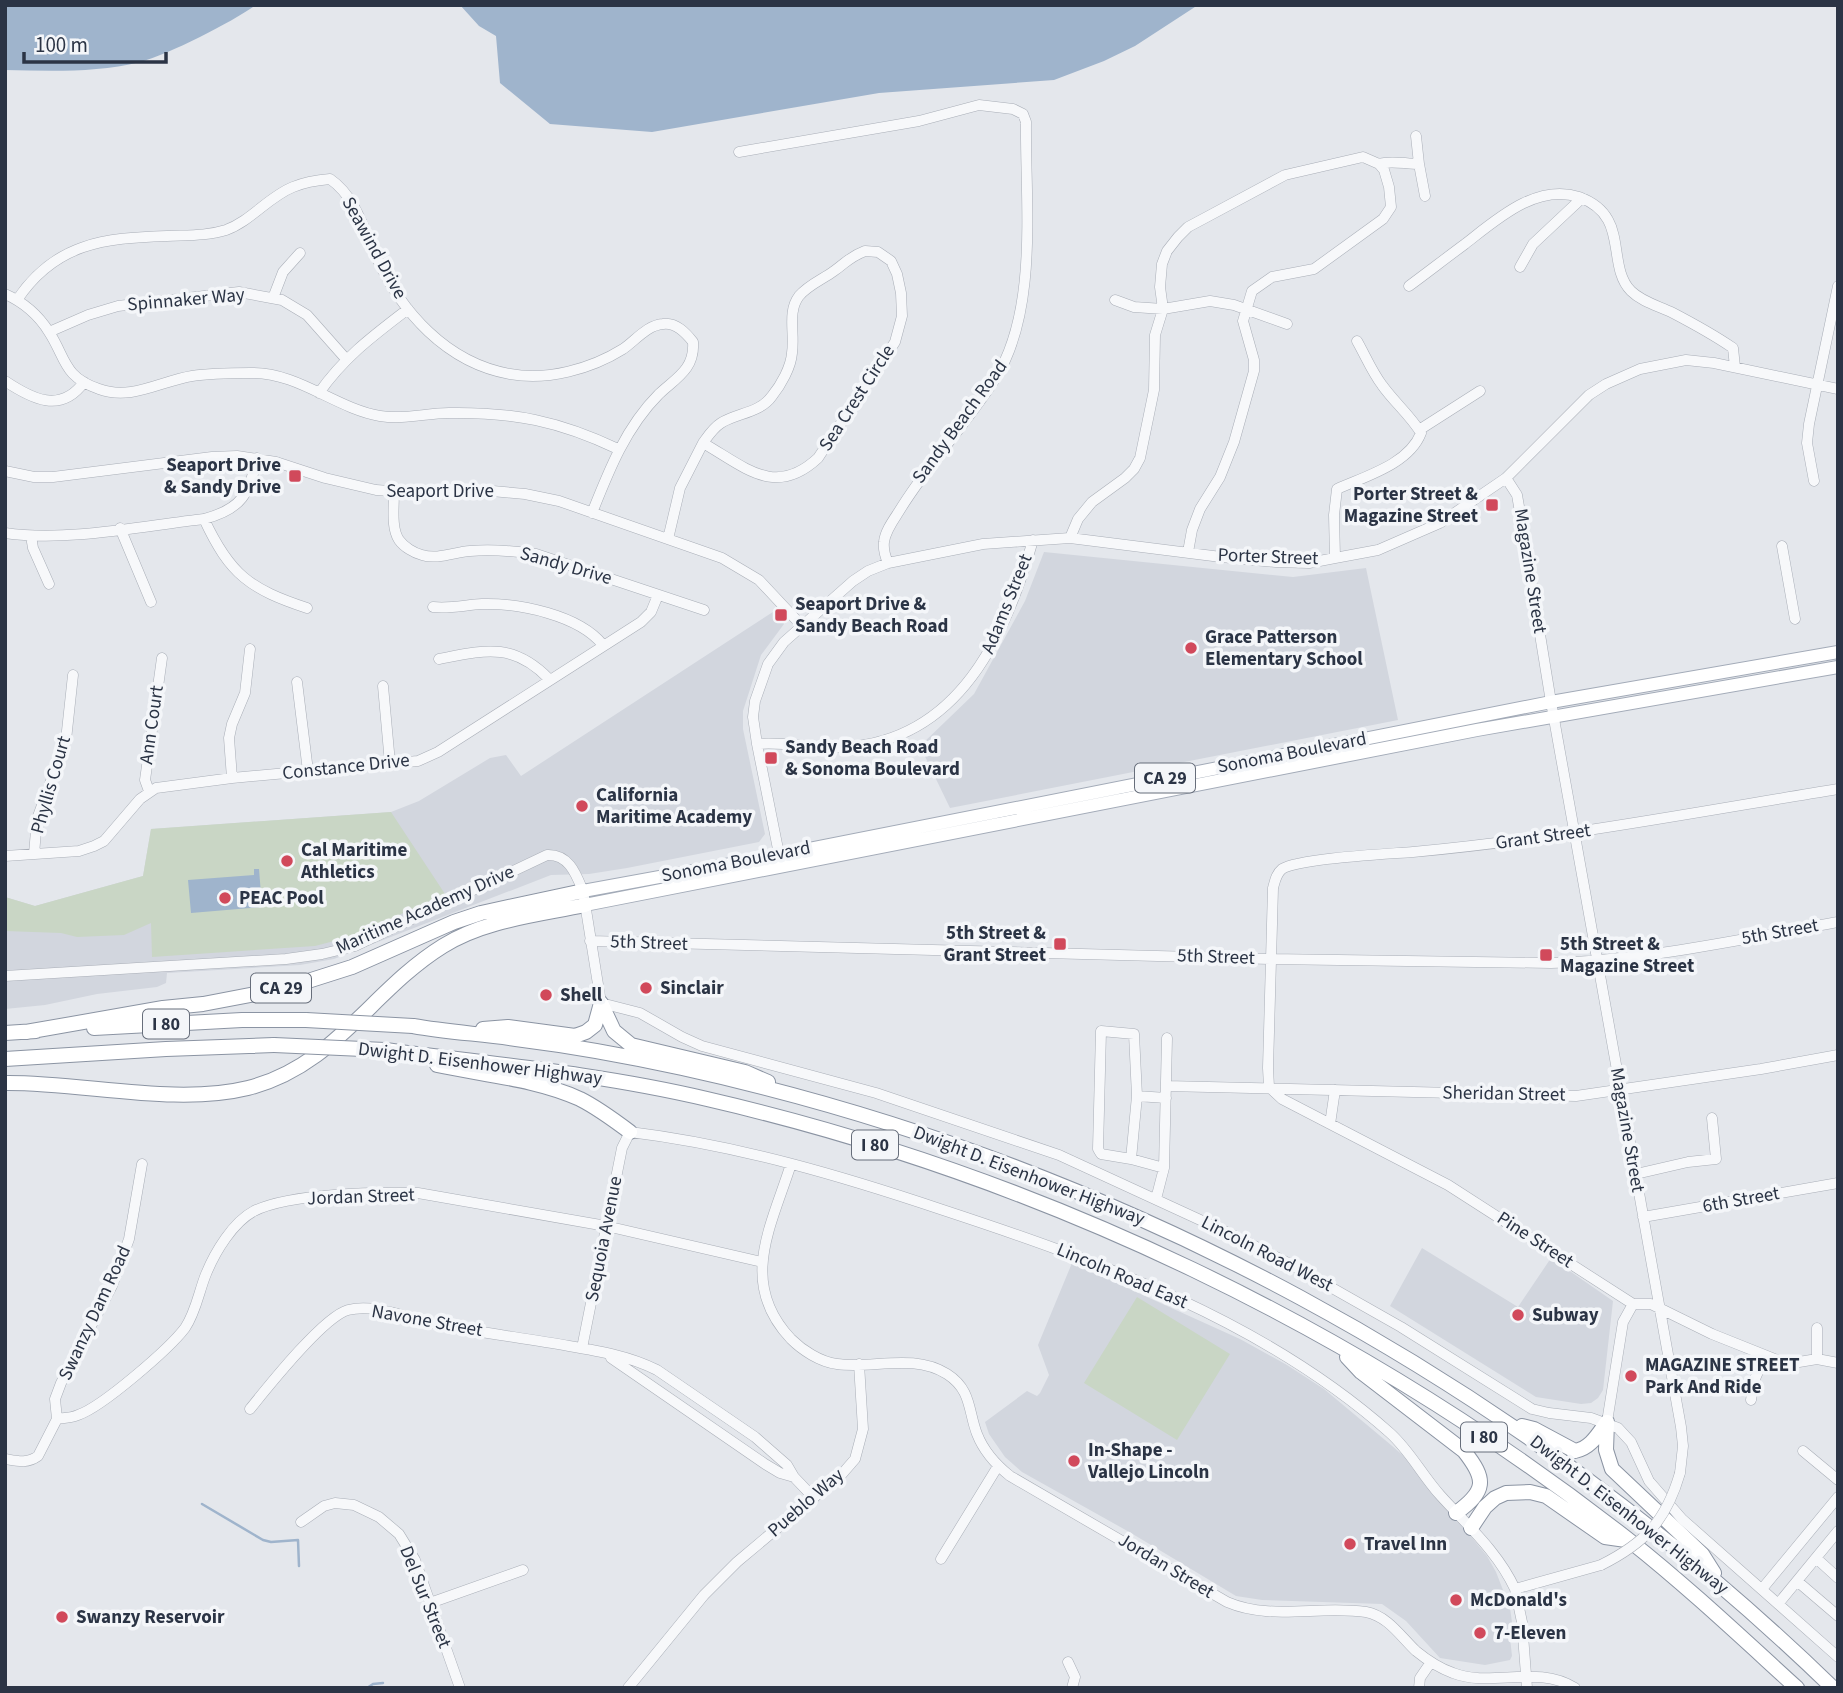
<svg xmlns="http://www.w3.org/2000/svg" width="1843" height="1693" font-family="'Source Sans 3',sans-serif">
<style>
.built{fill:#d2d6de}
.green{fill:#c9d6c5}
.water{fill:#9fb4cc}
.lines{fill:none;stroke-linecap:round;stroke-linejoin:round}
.stream{stroke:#9fb4cc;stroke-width:2.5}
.minor-casing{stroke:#a9aeb7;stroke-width:11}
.major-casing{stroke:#a3abb8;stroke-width:14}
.highway-casing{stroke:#8b94a3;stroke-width:16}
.minor{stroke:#f7f8fa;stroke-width:10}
.major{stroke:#fff;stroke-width:12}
.highway{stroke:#fff;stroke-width:14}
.minor-bridge-casing{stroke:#a9aeb7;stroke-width:11;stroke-linecap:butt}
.highway-bridge-casing{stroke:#8b94a3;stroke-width:16;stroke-linecap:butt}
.minor-bridge{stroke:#f7f8fa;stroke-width:10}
.highway-bridge{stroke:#fff;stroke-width:14}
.poi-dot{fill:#d1495b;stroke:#f4f6f9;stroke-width:2.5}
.labels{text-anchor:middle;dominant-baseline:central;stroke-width:7;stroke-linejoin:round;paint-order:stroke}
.shield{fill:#f4f6f9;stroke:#676e7b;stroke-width:2}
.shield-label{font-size:18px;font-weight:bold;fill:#2b3445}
.street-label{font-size:19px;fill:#2b3445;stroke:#f4f6f9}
.poi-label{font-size:19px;font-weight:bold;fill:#2b3445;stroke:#f4f6f9;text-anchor:start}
</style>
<rect width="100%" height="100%" fill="#e4e7ec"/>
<path class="built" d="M1044 552 1293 577 1366 568 1398 720 950 808 920 746 974 694 1025 601Z
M776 610 784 624 761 655 743 711V729L765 834 759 842 627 868 589 874 551 875 334 959 300 965 167 973 166 983 157 987 97 994 45 1005 5 1009V897L35 906 143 876 151 829 391 812 419 801 490 758 506 755 521 776Z
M1422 1248 1518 1307 1551 1258 1613 1301 1603 1390 1598 1398 1591 1403 1581 1404 1536 1397 1390 1306Z
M1072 1263 1240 1339 1287 1365 1324 1389 1391 1445 1407 1459 1487 1556 1496 1572 1510 1608 1514 1637 1510 1638 1512 1656 1510 1660 1485 1665 1440 1658 1406 1621 1382 1604 1262 1600 1236 1596 1131 1533 1022 1472 1005 1457 989 1434 985 1422 1027 1391 1037 1396 1040 1393 1049 1375 1038 1345Z"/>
<path class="green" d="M391 812 445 894 353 936 315 946 152 957 151 923 124 935 77 937 61 933 5 931V897L35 906 143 876 151 829Z
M1137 1297 1230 1354 1177 1440 1084 1383Z"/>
<path class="water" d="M5 5H256C230 23 170 54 140 62 96 73 50 71 5 70Z
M460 5H1198L1135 46 1104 61 1054 80 879 93 652 132 550 124 500 83 496 36 479 26Z
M254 869H259L262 907 191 913 188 880 254 875Z"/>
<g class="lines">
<path class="stream" d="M202 1504 263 1540 271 1542 298 1540 299 1566
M367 1688 373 1684 383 1683"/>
<g class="minor-casing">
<path id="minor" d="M739 152 919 121 979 105 1013 109 1023 114 1026 122C1025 201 1039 310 995 379 965 426 926 466 898 513 892 522 885 532 884 542 883 550 885 556 888 563
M1379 164C1391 160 1405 164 1419 164L1416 136
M1419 164 1425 196
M865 251 878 252 891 261 897 274 901 293 902 316 895 342 818 458C775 498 745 467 703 443 708 436 713 428 721 423 737 413 760 413 772 396 781 385 791 367 792 353 795 333 787 312 799 296 808 285 823 279 834 271 847 262 849 257 865 251Z
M1520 267 1533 244 1582 198
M1409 286C1428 272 1446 258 1465 244 1496 220 1536 183 1579 197 1590 201 1602 209 1608 220 1620 241 1613 273 1631 291 1642 302 1659 306 1673 313 1694 324 1714 335 1733 348L1735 367
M5 294C23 302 39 316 49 332 66 358 63 377 99 389 131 401 161 381 192 376 211 373 232 373 251 373 298 372 335 408 380 416 404 420 426 413 449 413 514 412 559 421 618 449
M273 298 283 272 300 253
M17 300C55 243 104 238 167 236 187 235 207 236 226 230 251 221 268 197 293 187 305 182 318 180 330 179 355 196 364 229 376 256 401 312 447 363 510 374 547 381 591 369 623 349 635 341 647 325 663 324 676 322 686 333 693 342 695 369 676 378 659 394 626 427 609 470 592 513
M1115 300 1134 307 1163 309 1210 301 1234 305 1287 324
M49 332 88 315 118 306 239 292 282 300 307 315 346 359
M5 381C32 399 61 414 84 382
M319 393C344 357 374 335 408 309
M1419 430 1480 391
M5 471 34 477H53L212 457 237 456 276 462 325 478 376 490 417 493 481 490 525 494 559 501 722 558 759 580 802 626
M1506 478 1517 495 1521 518 1551 702 1681 1427 1683 1446 1680 1473
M1814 481 1807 443 1809 424 1838 286
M394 492C394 507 391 528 399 540 404 547 414 553 422 555 437 560 455 552 470 551 493 549 514 551 536 554L704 610
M204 519C230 575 250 589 307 608
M120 528 151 602
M5 533C67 542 142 526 204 519 242 509 249 494 257 458
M31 536 33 548 49 584
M1070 538 1078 519 1092 502 1125 478 1134 469 1140 458 1154 390 1155 335 1163 309 1160 287 1162 264 1167 251 1178 237 1188 227 1203 219 1285 175 1363 157 1379 164 1384 170 1389 187 1391 207 1383 219 1314 269 1272 277 1252 291 1243 321 1254 360V371L1234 442 1220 477 1200 509 1192 530 1188 552
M668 539 680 488 703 443
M1782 546 1795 619
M1335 558 1334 515 1337 489C1366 476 1409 464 1421 433 1410 415 1394 402 1382 385 1372 372 1365 355 1357 341
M433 607C450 609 465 605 482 604 519 603 579 615 603 645
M439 659C485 650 513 642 549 679
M297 682 308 771
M383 686 390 763
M757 744C787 741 817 750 847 747 959 739 1006 636 1033 540
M232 778 229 738 232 724 245 693 250 649
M1838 789C1697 812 1556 839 1413 852 1388 854 1300 858 1282 869 1276 874 1275 881 1273 888L1268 1068 1269 1087 1282 1099 1448 1185 1633 1304H1651L1712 1334 1787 1364 1817 1359 1838 1363
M149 791 145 780 162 658
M34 854 37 819 66 740 73 675
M5 856 79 851 94 846 104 841 140 799 156 788 232 778 418 761 438 752 641 622 651 612 658 595
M780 859 757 744 753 717 755 701 768 664 784 642 853 581 868 571 888 563 983 544 1070 538 1221 557 1276 562 1309 563 1335 558 1378 550 1440 523 1506 478 1589 395 1606 384 1640 369 1686 360 1714 363 1838 389
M590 941 1270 959 1551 963C1648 960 1743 939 1838 922
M5 976 286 959 322 954 355 946 547 855C569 854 576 874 583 891L601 1003 640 1013 682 1037 702 1046 876 1093 1059 1155 1235 1236 1288 1263 1401 1327 1532 1409 1549 1413 1591 1418 1618 1428 1631 1442 1649 1481 1682 1519 1838 1657
M1166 1086 1576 1096 1761 1069 1838 1055
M1137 1096 1166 1098
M1330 1124 1335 1090
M1131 1159 1101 1154 1098 1149 1101 1031 1134 1034 1137 1096 1131 1159 1164 1168
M791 1164C771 1227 738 1283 791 1339 802 1350 820 1362 837 1364 873 1369 913 1353 947 1374 972 1390 968 1411 977 1434 984 1452 995 1464 1010 1476L1227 1602C1271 1621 1319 1605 1366 1612 1388 1616 1401 1637 1416 1651 1427 1660 1439 1668 1453 1673 1491 1688 1537 1664 1575 1688
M1636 1174 1688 1162 1716 1159 1712 1118
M1156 1199 1164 1168 1167 1038
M1643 1217 1838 1183
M582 1348 622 1148 630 1132C737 1145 842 1176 943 1210 1101 1262 1264 1321 1390 1433 1410 1451 1422 1475 1440 1495 1467 1525 1498 1552 1515 1589
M611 1358 765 1464 780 1473 794 1477
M1817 1359V1328
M1751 1400 1754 1381 1765 1356
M250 1409C267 1388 323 1317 348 1310 376 1303 409 1319 437 1324 481 1333 525 1338 569 1346 599 1351 629 1356 657 1370L755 1437 787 1465 794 1477 814 1498
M57 1419C63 1418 71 1418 78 1415 102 1407 169 1349 185 1328 196 1312 199 1291 206 1274 215 1252 233 1222 254 1211 291 1193 376 1192 418 1193L606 1226 762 1262
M57 1419 55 1399 61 1383 112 1286 129 1239 142 1164
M1607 1422 1623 1322 1633 1304
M1803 1451 1838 1480
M5 1459C17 1461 27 1464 38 1456L57 1419
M301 1522 324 1506 335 1503 354 1505 379 1517 399 1534 415 1560 460 1688
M1816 1558 1838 1578
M941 1559 998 1466
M1797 1581 1838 1616
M1762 1589 1838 1497
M430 1603 523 1570
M1778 1604 1838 1531
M1068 1662 1075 1677 1072 1688
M628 1688 704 1595 737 1562 842 1474 855 1459 863 1429 859 1364
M1419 1688 1420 1678 1431 1662
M1527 1688 1522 1622 1515 1589 1601 1565"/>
</g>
<g class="major-casing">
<path id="major" d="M583 891 779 855 1551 702 1838 652
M585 905 1477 730 1838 667"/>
</g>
<g class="highway-casing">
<path id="highway" d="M601 1003 614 1031 631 1045 745 1072 768 1082
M413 1026C447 1032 482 1034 516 1039 572 1046 628 1056 682 1068 1116 1163 1514 1379 1833 1688
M94 1028 242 1020H306
M483 1029 508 1027 575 1036 586 1032 595 1025 601 1003
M26 1032 163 1008 203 1004 286 988 352 967 454 922 481 913 583 891
M5 1033 36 1031
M385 1050C492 1064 601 1074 707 1099 1041 1176 1360 1329 1630 1541 1688 1587 1742 1638 1797 1688
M5 1059 166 1049 274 1045
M437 1065C484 1075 536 1079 580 1099 598 1108 614 1120 630 1132
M5 1083C82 1082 175 1106 248 1088 335 1066 372 990 443 946 484 920 538 915 585 905
M1347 1357 1361 1372 1464 1451C1487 1480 1486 1491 1456 1513
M1607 1422 1606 1450 1612 1469 1702 1554 1714 1573
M1522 1426 1534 1429 1575 1451C1591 1448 1598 1434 1607 1422
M1471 1528 1485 1507 1495 1498 1506 1493 1530 1492 1546 1496 1605 1537 1626 1540"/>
</g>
<use href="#minor" class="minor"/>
<use href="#major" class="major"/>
<use href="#highway" class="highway"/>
<g class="minor-bridge-casing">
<path id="minor-bridge" d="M1601 1565C1645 1543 1666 1521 1680 1473"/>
</g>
<g class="highway-bridge-casing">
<path id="highway-bridge" d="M306 1020 413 1026
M274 1045 385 1050"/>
</g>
<use href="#minor-bridge" class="minor-bridge"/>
<use href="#highway-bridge" class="highway-bridge"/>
</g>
<g class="poi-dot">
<rect x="288" y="469" width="14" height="14" rx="3.5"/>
<rect x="1485" y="498" width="14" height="14" rx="3.5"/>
<rect x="774" y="608" width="14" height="14" rx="3.5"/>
<circle cx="1191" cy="648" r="7"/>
<rect x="764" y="751" width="14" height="14" rx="3.5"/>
<circle cx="582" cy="806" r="7"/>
<circle cx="287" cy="861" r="7"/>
<circle cx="225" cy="898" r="7"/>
<rect x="1053" y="937" width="14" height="14" rx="3.5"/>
<rect x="1539" y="948" width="14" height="14" rx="3.5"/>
<circle cx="646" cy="988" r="7"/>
<circle cx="546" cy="995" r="7"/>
<circle cx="1518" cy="1315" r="7"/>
<circle cx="1631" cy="1376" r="7"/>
<circle cx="1074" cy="1461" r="7"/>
<circle cx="1350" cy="1544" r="7"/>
<circle cx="1456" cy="1600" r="7"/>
<circle cx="62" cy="1617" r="7"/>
<circle cx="1480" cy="1633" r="7"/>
</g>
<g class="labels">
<g class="shield">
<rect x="1135" y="763.5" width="60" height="29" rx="5"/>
<rect x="251" y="973.5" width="60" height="29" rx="5"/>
<rect x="143" y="1009.5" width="46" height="29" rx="5"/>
<rect x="852" y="1130.5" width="46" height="29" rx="5"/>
<rect x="1461" y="1422.5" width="46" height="29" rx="5"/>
</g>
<g class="shield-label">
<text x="1165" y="778">CA 29</text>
<text x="281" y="988">CA 29</text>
<text x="166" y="1024">I 80</text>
<text x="875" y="1145">I 80</text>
<text x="1484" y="1437">I 80</text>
</g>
<g class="street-label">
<text transform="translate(374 248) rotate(61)">Seawind Drive</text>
<text transform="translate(186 300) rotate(-5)">Spinnaker Way</text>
<text transform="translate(857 398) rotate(-57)">Sea Crest Circle</text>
<text transform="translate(960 422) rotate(-54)">Sandy Beach Road</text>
<text x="440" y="491">Seaport Drive</text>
<text transform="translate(1268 557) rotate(2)">Porter Street</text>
<text transform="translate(566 566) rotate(16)">Sandy Drive</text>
<text transform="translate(1530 571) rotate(81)">Magazine Street</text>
<text transform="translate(1007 604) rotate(-68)">Adams Street</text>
<text transform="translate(152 725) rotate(-82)">Ann Court</text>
<text transform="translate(1292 753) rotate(-11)">Sonoma Boulevard</text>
<text transform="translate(346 767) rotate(-6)">Constance Drive</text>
<text transform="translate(51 785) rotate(-74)">Phyllis Court</text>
<text transform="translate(1543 837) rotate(-8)">Grant Street</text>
<text transform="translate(736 862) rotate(-11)">Sonoma Boulevard</text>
<text transform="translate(425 910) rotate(-24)">Maritime Academy Drive</text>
<text transform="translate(1780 932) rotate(-10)">5th Street</text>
<text transform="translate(649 943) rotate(2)">5th Street</text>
<text transform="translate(1216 957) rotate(2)">5th Street</text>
<text transform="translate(480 1064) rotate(7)">Dwight D. Eisenhower Highway</text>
<text transform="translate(1504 1094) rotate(1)">Sheridan Street</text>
<text transform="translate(1627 1130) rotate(80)">Magazine Street</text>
<text transform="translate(1029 1176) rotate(21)">Dwight D. Eisenhower Highway</text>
<text transform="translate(361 1197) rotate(-2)">Jordan Street</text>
<text transform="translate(1741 1200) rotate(-10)">6th Street</text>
<text transform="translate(604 1239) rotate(-79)">Sequoia Avenue</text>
<text transform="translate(1535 1240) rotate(33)">Pine Street</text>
<text transform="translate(1267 1254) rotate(27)">Lincoln Road West</text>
<text transform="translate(1122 1276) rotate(23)">Lincoln Road East</text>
<text transform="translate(95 1313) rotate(-65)">Swanzy Dam Road</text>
<text transform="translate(427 1321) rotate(10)">Navone Street</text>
<text transform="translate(806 1503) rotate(-41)">Pueblo Way</text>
<text transform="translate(1629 1515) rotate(38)">Dwight D. Eisenhower Highway</text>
<text transform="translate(1166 1566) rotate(31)">Jordan Street</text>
<text transform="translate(425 1597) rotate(68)">Del Sur Street</text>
</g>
<g class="poi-label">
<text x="281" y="465" text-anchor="end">Seaport Drive<tspan x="281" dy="22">&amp; Sandy Drive</tspan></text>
<text x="1478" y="494" text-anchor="end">Porter Street &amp;<tspan x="1478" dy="22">Magazine Street</tspan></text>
<text x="795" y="604">Seaport Drive &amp;<tspan x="795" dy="22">Sandy Beach Road</tspan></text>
<text x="1205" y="637">Grace Patterson<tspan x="1205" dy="22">Elementary School</tspan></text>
<text x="785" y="747">Sandy Beach Road<tspan x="785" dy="22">&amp; Sonoma Boulevard</tspan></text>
<text x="596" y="795">California<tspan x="596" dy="22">Maritime Academy</tspan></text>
<text x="301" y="850">Cal Maritime<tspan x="301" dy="22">Athletics</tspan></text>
<text x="239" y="898">PEAC Pool</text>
<text x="1046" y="933" text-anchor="end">5th Street &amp;<tspan x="1046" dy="22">Grant Street</tspan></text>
<text x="1560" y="944">5th Street &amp;<tspan x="1560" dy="22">Magazine Street</tspan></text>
<text x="660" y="988">Sinclair</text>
<text x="560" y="995">Shell</text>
<text x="1532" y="1315">Subway</text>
<text x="1645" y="1365">MAGAZINE STREET<tspan x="1645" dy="22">Park And Ride</tspan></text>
<text x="1088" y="1450">In-Shape -<tspan x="1088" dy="22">Vallejo Lincoln</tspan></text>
<text x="1364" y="1544">Travel Inn</text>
<text x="1470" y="1600">McDonald's</text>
<text x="76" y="1617">Swanzy Reservoir</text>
<text x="1494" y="1633">7-Eleven</text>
</g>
</g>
<rect width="1843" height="1693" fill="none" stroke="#2b3445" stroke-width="14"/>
<path d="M24 52v10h142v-10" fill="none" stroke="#2b3445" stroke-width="3.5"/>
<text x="35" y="52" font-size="21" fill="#2b3445" stroke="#f4f6f9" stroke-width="5" paint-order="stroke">100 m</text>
</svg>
